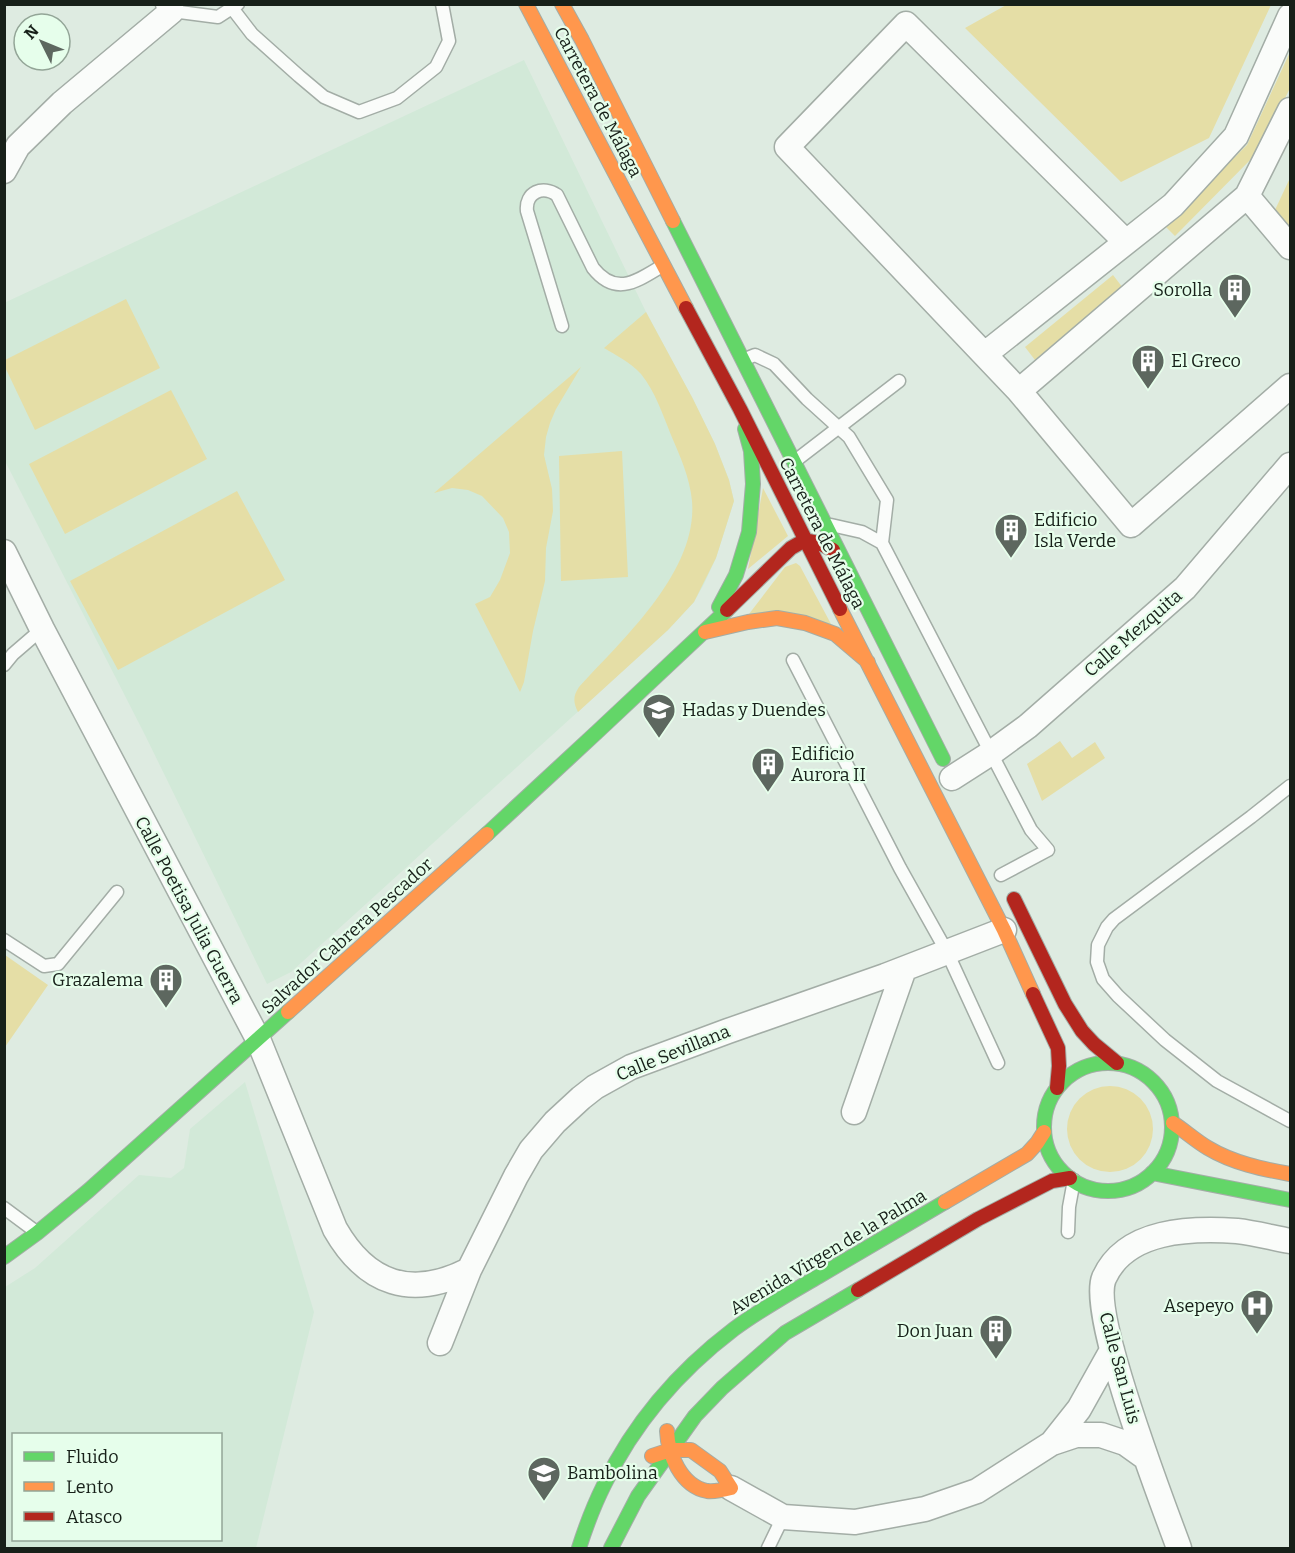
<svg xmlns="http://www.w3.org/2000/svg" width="1295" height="1553" font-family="Bitter,serif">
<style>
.built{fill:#d2e9d8;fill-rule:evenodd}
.green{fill:#e5dea6}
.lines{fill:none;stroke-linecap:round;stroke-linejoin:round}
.lane-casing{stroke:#a3ada6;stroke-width:15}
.street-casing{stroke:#a3ada6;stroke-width:27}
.fast-casing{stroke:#a3ada6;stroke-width:16}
.slow-casing{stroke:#a3ada6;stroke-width:16}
.jam-casing{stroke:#a3ada6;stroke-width:16}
.lane{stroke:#fafcfa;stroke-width:12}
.street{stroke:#fafcfa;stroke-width:24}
.fast{stroke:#63d668;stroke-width:14}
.slow{stroke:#ff974d;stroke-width:14}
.jam{stroke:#b3261e;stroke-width:14}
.labels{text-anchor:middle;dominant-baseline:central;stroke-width:4.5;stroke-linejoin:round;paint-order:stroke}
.street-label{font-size:18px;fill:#172019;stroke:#e6feeb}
.poi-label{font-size:18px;fill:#172019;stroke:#e6feeb;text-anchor:start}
</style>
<rect width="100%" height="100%" fill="#deebe1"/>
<path class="built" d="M524 60 646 312 693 399 715 444 729 480 734 501 716 558 704 584 694 602 668 630 291 972 267 984 145 735 5 461 4 303Z
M245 1082 314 1312 256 1548H5V1287L35 1268 139 1175 171 1178 184 1168 190 1129ZM14 1434H220V1540H14Z"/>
<path class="green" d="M1008 4H1271V5L1209 138 1121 182 965 28Z
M1290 52V88L1260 150 1175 236 1165 226 1247 145Z
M1290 178V228L1275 210Z
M1113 275 1123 288 1035 360 1025 347Z
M126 299 160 368 35 430 5 367V360Z
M646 312 693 399 715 444 729 480 734 501 716 558 694 602 668 630 578 712C573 702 573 696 579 687 623 639 698 571 692 501 690 478 680 456 671 435 663 415 655 391 641 374 631 363 616 355 604 348Z
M581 367 556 409 550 423 546 437 544 455 552 489 553 511 546 548 545 581 533 631 524 682 520 692 475 604 490 597 500 580 510 553 509 532 503 518 482 496 468 490 452 488 434 493Z
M171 390 207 459 65 534 29 464Z
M622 451 628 577 561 581 559 456Z
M763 488 788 536 748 569Z
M237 491 285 580 118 670 70 581Z
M796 563 800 566 831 624 749 614 785 567Z
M1060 741 1072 758 1095 742 1105 758 1042 801 1027 764Z
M5 955 48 985 5 1047Z
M1067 1129a43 43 0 1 1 86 0a43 43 0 1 1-86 0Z"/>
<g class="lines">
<g class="lane-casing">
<path id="lane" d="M232 8 252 34 299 76 324 97 359 112 397 98 436 67 449 41 442 4
M172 11 218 17 238 4
M562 326 527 211C525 192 543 185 557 195L593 268C616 297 637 281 662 266
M745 359 755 355 774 364 807 399 849 437 887 500 882 543
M795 461 899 381
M831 525 862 532 882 543 1031 830 1048 850 1001 875
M793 660 900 868 947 952 998 1063
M4 665 13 654 42 629
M1290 786 1251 817 1114 919 1107 927 1098 945 1097 962 1103 979 1118 996 1165 1040 1217 1081 1290 1121
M4 940 44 966 58 964 117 892
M4 1208 35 1231
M1068 1232 1069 1207 1074 1180
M768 1548 783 1517"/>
</g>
<g class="street-casing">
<path id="street" d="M4 171 18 146 62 103 172 11 168 4
M1247 196 1290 247
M1126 242 906 24 787 147 1019 391 1131 525 1290 386
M985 354 1173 205 1236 136 1290 16
M1019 391 1247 196 1290 110
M4 552 42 629 258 1039 335 1229C367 1285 412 1299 469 1270
M952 778 991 753 1028 726 1185 588 1290 465
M854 1112 904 969
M440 1343 469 1270 516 1176 531 1150 555 1122 581 1098 595 1087 631 1067 728 1031 885 976 1004 930
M1052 1443 1079 1409 1112 1350
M731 1488 783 1517 855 1522 925 1509 977 1491 1052 1443 1076 1435H1101L1125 1443 1146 1458
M1179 1548C1163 1504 1089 1314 1104 1278 1126 1229 1191 1228 1237 1231 1255 1233 1273 1238 1290 1241"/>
</g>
<g class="fast-casing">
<path id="fast" d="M673 221 943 759
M719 607 736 575 749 532 753 484 751 451 745 429
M487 834 597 732 727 610
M1044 1127a64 64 0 1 1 128 0a64 64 0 1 1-128 0Z
M1152 1173 1290 1200
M4 1257 37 1233 88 1191 288 1012
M579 1548C586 1526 594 1505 604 1485 634 1423 680 1370 734 1329 761 1309 790 1293 819 1276 861 1251 903 1227 945 1202
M611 1548 638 1496 695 1416 722 1388 785 1333 858 1290"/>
</g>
<g class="slow-casing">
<path id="slow" d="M526 4 686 308
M562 4 582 40 673 221
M840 609 1004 930 1033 994
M705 632 748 622 777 618 805 623 835 634 868 662
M288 1012 487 834
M1173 1123C1185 1131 1196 1141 1208 1148 1233 1163 1262 1169 1290 1174
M945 1202 1027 1154 1037 1143 1044 1132
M652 1456 670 1450H691L720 1471 731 1488C723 1490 715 1492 707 1491 681 1486 668 1454 667 1431"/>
</g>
<g class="jam-casing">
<path id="jam" d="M686 308 740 409 840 609
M727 610 791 548 805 540 819 543 833 550
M1014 899 1065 1004 1082 1031 1094 1044 1117 1063
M1033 994 1058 1048 1059 1066 1057 1088
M858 1290 978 1219 1052 1181 1070 1178"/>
</g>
<use href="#lane" class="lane"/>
<use href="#street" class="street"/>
<use href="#fast" class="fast"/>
<use href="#slow" class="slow"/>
<use href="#jam" class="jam"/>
</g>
<defs>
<g id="building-pin" transform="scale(1.725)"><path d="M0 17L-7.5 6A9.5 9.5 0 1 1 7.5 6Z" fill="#5d675f" stroke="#e6feeb"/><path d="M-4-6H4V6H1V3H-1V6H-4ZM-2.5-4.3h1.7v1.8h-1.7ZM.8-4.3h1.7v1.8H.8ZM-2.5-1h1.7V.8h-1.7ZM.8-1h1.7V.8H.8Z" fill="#fff"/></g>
<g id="school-pin" transform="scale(1.725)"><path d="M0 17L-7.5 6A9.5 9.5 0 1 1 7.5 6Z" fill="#5d675f" stroke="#e6feeb"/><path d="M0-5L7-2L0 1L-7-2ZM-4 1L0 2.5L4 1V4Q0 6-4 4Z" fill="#fff"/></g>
<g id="hospital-pin" transform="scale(1.725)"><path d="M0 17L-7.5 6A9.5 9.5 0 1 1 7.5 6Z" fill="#5d675f" stroke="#e6feeb"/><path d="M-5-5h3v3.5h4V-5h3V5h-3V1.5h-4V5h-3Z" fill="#fff"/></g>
</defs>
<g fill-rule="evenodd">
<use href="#building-pin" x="1235" y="290"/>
<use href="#building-pin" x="1148" y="361"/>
<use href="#building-pin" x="1011" y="530"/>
<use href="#school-pin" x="659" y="710"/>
<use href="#building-pin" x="768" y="764"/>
<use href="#building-pin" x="166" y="980"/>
<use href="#hospital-pin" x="1257" y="1306"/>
<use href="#building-pin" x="996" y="1331"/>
<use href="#school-pin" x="544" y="1473"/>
</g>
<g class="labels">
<g class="street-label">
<text transform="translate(598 102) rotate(62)">Carretera de Málaga</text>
<text transform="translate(822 533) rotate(63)">Carretera de Málaga</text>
<text transform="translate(1133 633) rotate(-41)">Calle Mezquita</text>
<text transform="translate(189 910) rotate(62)">Calle Poetisa Julia Guerra</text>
<text transform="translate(347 936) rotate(-42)">Salvador Cabrera Pescador</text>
<text transform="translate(673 1053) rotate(-22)">Calle Sevillana</text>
<text transform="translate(828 1252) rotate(-31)">Avenida Virgen de la Palma</text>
<text transform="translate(1120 1368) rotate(75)">Calle San Luis</text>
</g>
<g class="poi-label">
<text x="1212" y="290" text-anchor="end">Sorolla</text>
<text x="1171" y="361">El Greco</text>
<text x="1034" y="520">Edificio<tspan x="1034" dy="21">Isla Verde</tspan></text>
<text x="682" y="710">Hadas y Duendes</text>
<text x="791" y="754">Edificio<tspan x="791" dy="21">Aurora II</tspan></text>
<text x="143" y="980" text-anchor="end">Grazalema</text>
<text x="1234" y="1306" text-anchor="end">Asepeyo</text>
<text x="973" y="1331" text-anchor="end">Don Juan</text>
<text x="567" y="1473">Bambolina</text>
</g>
</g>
<rect width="1295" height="1553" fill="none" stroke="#172019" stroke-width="12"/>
<rect x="12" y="1433" width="210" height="108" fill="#e6feeb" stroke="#93a597" stroke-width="1.5"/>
<rect x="24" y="1452" width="30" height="9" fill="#63d668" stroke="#93a597" stroke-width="1.5"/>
<text x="66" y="1463" font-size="18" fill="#172019">Fluido</text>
<rect x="24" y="1482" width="30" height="9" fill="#ff974d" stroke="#93a597" stroke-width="1.5"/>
<text x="66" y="1493" font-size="18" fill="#172019">Lento</text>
<rect x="24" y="1512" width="30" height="9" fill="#b3261e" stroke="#93a597" stroke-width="1.5"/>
<text x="66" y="1523" font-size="18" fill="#172019">Atasco</text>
<g transform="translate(42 42) rotate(313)"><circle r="28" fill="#e6feeb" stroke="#93a597" stroke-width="1.5"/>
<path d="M0-4.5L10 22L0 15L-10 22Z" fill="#5d675f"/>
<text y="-9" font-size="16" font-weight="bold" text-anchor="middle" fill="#172019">N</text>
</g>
</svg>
